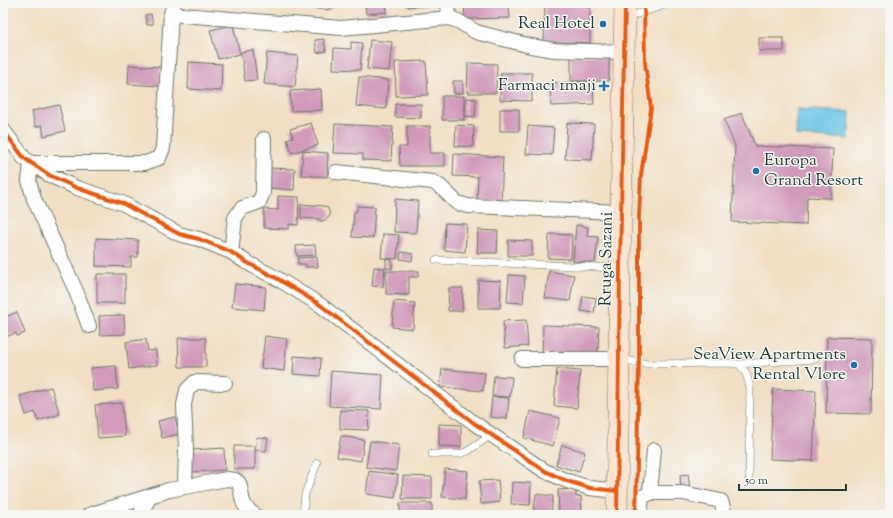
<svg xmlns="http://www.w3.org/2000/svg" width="893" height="518" font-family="'Sorts Mill Goudy',serif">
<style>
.water{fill:#65c2e3;stroke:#42808c}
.building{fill:#d19abb}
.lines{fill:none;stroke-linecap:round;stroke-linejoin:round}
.service-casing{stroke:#697666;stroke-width:8}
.minor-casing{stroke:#697666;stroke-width:16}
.secondary-casing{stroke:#697666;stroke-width:22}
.service{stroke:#fff;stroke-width:7}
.minor{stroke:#fff;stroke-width:14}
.secondary{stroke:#fde4d0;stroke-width:21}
.cycleway-casing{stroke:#f6f6f2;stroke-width:6}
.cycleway{stroke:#e8590c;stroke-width:4}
.poi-dot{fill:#1f6fb2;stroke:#f6f6f2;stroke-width:1.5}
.labels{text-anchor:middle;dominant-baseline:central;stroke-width:3;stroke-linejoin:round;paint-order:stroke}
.poi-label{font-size:17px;fill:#1f3d34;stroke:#f6f6f2;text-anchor:end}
.street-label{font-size:17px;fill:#1f3d34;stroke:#f6f6f2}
</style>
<rect width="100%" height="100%" fill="#f6f6f2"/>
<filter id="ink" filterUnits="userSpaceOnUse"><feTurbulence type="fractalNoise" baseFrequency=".025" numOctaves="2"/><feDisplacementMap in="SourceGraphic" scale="8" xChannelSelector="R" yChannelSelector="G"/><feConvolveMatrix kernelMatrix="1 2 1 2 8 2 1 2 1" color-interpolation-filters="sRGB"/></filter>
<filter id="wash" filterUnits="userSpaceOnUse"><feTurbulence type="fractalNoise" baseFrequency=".012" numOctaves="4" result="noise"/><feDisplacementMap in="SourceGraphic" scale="16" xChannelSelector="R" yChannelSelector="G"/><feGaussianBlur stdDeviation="0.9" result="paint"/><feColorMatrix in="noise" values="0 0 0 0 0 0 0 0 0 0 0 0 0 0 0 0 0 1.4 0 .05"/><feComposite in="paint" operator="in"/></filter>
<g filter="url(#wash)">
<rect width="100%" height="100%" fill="#f2dfc3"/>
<path class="water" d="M797 109 850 112 849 139 796 136Z"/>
<g id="blocks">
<path class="building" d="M306 3H331V10L306 8Z
M365 3H386L387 12 366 14Z
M408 3H429V5L408 7Z
M464 3H509L510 18 465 19Z
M545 3H590V43L544 42Z
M151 14 153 24 147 25 145 15Z
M233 25 240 54 218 59 210 30Z
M759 38H784V51H759Z
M324 39 326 51 317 53 315 40Z
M370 40 392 42 389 71 367 69Z
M351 42 362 43 360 70 333 69 334 48 351 49Z
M253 50 257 80 245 81 241 52Z
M267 53 298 56 295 87 264 84Z
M571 56H609V81H571Z
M426 61 428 95 396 96 395 62Z
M189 62 222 64 221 91 188 89Z
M468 63 497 64 496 93H467Z
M129 65 161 67 160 86 128 84Z
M501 73H532V101L500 100Z
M359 77 388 80 386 109 356 106Z
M453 81H463V93L454 94Z
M593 81 594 104 551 106 550 83Z
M321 89 322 110 291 111 290 91Z
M442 96H464V120H442Z
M466 98 476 99 475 117 465 116Z
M395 104H421V118L395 117Z
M59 105 65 131 44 136 42 125 35 127 32 111Z
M500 109H519V131H500Z
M742 113 755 146 833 149 831 198 807 197 806 225 732 222 735 146 724 120Z
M311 123 318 145 292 153 287 139 293 137 290 129Z
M567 123 594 124 592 160 565 159Z
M335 124 393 127 391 161 363 160V154L333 153Z
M456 125 474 126 473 147 455 146Z
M407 126H430V153H445V166H400L399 147H407Z
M528 126 554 128 552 155 526 154Z
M303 151 328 153 327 177 301 175Z
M454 154 503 157 501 202 477 200 478 177 453 176Z
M270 168 295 169 294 190 269 188Z
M278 196 299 197 298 225 289 224V229L264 228V209L278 210Z
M395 199 418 201 416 233 394 232Z
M301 204 324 206 328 208 330 215 328 218 323 221H320V219L301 218Z
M357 206 375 207 373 238 352 237 354 212 357 211Z
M445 223 467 224 465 252 444 250Z
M576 225 588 227 587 236 598 237 595 263 573 261Z
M478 230 498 231 497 253H477Z
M383 234 399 235 397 259 381 258Z
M549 234 572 235 571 259 548 258Z
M96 238 138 240V257H131V267L96 266Z
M508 240 532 241V256H508Z
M315 245 316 255 297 256 296 246Z
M401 252 413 254 412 261 400 259Z
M317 257 318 267H306V264H298V258Z
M386 259 392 260V269L386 268Z
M374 267 385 268 383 287 372 286Z
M386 271H419L418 277H409V295L386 294Z
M549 271 574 275 570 301 545 298Z
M97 274H125V303H97Z
M509 275 525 276 523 303 507 302Z
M478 280 501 281 500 308H478Z
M235 284 266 287 264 310 232 307Z
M449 288H463L462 311H448Z
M583 296 596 298 594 313 581 311Z
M394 301 415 303 413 329 392 327Z
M17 312 25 333 17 336 16 333 3 338V318Z
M124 315 125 334 100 335 99 316Z
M526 320 528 346 505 348 503 321Z
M543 325 599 327 598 352 564 351 563 355 542 354Z
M265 336 287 339 284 371 261 368Z
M827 337 872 338 871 414 826 413Z
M178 338H206V367H179Z
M146 339 148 351 156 350 157 365 129 369 126 342Z
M294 356 321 358 320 376 293 374Z
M116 366 118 389 93 391 91 368Z
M442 369 485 373 483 391 440 387Z
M557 369 580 371 577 408 554 406Z
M331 371 383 375 381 409 329 406Z
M494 376 512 377 510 397 492 396Z
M51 387 60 414 38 421 35 412 26 415 20 396Z
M773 389 816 391 813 461 770 459Z
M492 397 509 398 507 419 490 417Z
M122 403 125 436 98 438 95 405Z
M340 410 369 411 368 430 340 429Z
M530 411 560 418 553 446 524 438Z
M175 417 179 434 162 438 158 421Z
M439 424 461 425V447L439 446Z
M341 436 364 440 361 461 337 457Z
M257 437 268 438 266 451 255 450Z
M370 441 399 445 396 471 366 467Z
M562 445 585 452 579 472 556 465Z
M234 446H255V469H234Z
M224 448 225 470 193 472 192 450Z
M445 469 468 471 465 499 442 497Z
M369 471 398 475 395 498 366 494Z
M688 474 690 489H681L680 475Z
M403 476 432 477V499H402Z
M498 480 500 502 481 504 479 481Z
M512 482 531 483 530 505 511 504Z
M576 489V497L581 496 582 515H559L558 490Z
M536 494 553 496 551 515H533Z
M400 503H432V515H400Z"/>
</g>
</g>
<g filter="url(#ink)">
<use href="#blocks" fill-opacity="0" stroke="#697666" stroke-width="1"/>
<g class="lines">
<g class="service-casing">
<path id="service" d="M628 17 671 3
M436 260 618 268
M620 359 647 364 728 363 739 364 746 373 750 387 749 477
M739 364 815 359
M432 454H459L468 451 491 435
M303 515 305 494 317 463"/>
</g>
<g class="minor-casing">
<path id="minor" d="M448 3 449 18
M171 14 341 28 449 18 458 21 476 32 531 46 554 50 624 52
M3 130 24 158 49 175 77 188 122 203 179 234 199 239 231 252 246 262 278 279 319 304 474 423 545 471 567 481 590 488 617 491
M336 172 433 182 441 187 457 203 468 206 621 212
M231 252 235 218 242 208 259 202 263 193 264 139
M89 326 76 291 34 199 29 181 31 163H145L159 158 163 148 171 14 174 3
M522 359H618
M185 486 186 449 184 405 187 390 195 382 225 383
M650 493H683L721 501 725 515
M89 515 169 490 227 479 235 480 239 483C244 500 239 504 255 515
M140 515 150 496
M640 515 642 497 650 493 654 450"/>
</g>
<g class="secondary-casing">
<path id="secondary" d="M617 515 620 268 625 3"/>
</g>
<use href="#service" class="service"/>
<use href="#minor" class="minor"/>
<use href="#secondary" class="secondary"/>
<g class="cycleway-casing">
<path id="cycleway" d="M3 130 24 158 49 175 77 188 122 203 179 234 199 239 231 252 246 262 278 279 319 304 474 423 545 471 567 481 590 488 617 491
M617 515 620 268 625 3
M636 515 639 362V218L641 175 651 108 645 63 644 3"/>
</g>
<use href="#cycleway" class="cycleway"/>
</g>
</g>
<g class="poi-dot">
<circle cx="603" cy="24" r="4"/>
<path d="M602 80h4v4h4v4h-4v4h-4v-4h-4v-4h4z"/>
<circle cx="756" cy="171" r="4"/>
<circle cx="854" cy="365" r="4"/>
</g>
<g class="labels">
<g class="poi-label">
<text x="595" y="24">Real Hotel</text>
<text x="596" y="86">Farmaci 1maji</text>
<text x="764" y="161" text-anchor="start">Europa<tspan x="764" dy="20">Grand Resort</tspan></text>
<text x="846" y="355">SeaView Apartments<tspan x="846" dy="20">Rental Vlore</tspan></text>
</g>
<g class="street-label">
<text transform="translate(607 259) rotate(-89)">Rruga Sazani</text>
</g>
</g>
<rect width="893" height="518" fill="none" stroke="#f6f6f2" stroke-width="16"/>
<path d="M739 484v6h107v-6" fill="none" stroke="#1f3d34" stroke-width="2"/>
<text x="745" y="484" font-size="12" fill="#1f3d34" stroke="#f6f6f2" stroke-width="3" paint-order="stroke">50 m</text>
</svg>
